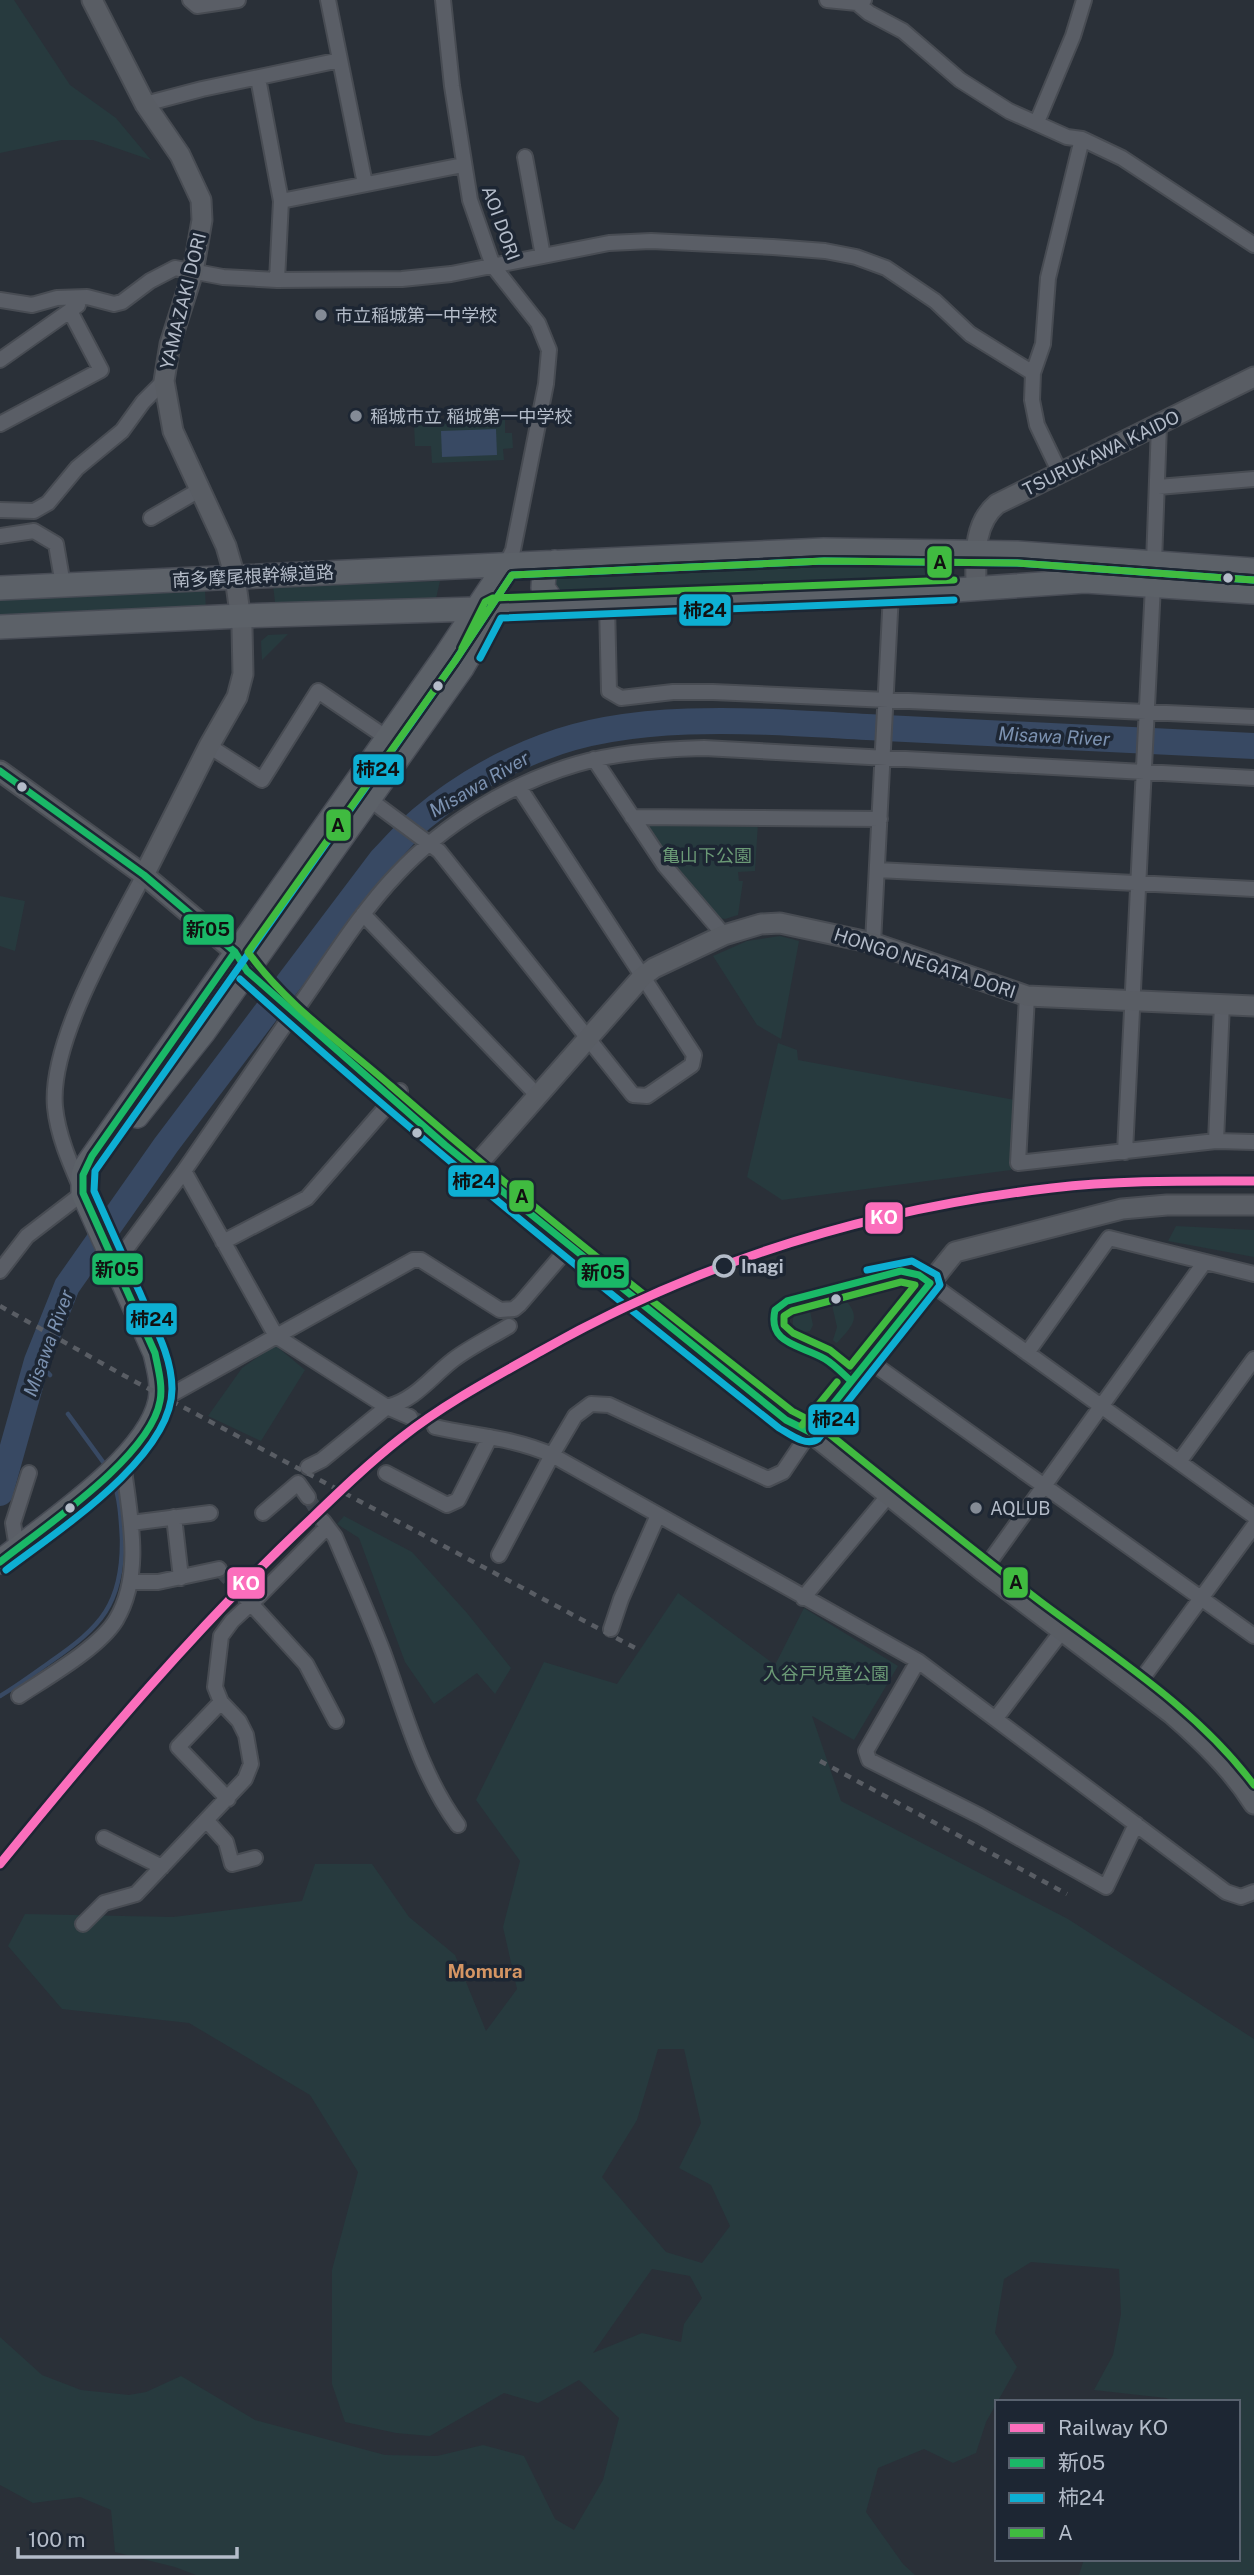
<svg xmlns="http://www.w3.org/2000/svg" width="1254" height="2575" font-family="'Public Sans','Noto Sans JP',sans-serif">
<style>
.green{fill:#273a3e;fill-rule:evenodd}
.water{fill:#384963}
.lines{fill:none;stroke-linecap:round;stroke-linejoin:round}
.stream{stroke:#384963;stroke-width:4.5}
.river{stroke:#384963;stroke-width:26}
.street-tunnel{stroke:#3f454e;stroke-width:14;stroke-dasharray:14 7;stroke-linecap:butt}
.street-casing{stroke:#484c53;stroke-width:18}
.secondary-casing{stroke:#484c53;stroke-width:23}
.primary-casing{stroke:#484c55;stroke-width:26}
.street{stroke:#5a5e66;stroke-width:14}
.secondary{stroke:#595d64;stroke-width:19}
.primary{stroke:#5c6168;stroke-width:23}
.rail{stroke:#595d64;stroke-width:4.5;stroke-dasharray:7 7;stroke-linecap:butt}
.bus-1-casing{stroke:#1d2633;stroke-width:12}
.bus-2-casing{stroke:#1d2633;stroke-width:12}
.bus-3-casing{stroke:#1d2633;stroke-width:12}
.bus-1{stroke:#1ab867;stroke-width:7}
.bus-2{stroke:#0dafd3;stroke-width:7}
.bus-3{stroke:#40bb40;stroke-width:7}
.rail-1-casing{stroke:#1d2633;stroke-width:14}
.rail-1{stroke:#fb6ebc;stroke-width:9}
.poi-dot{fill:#848b96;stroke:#1d2633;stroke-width:2.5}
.bus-dot{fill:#b4bcc9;stroke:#1d2633;stroke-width:2.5}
.stop-dot{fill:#1d2633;stroke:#b4bcc9;stroke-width:3.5}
.labels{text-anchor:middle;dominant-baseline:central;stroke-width:7;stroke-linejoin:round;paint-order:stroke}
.street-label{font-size:18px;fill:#b4bcc9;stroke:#1d2633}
.poi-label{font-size:18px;fill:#b4bcc9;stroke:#1d2633;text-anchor:start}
.park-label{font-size:18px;fill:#6b9a76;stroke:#1d2633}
.stop-label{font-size:18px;font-weight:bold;fill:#b4bcc9;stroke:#1d2633;text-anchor:start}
.water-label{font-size:19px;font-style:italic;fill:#7c92b1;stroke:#1d2633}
.neighbourhood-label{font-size:19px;font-weight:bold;fill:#d59563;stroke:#1d2633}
.line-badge{stroke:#1d2633;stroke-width:2.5}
.badge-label{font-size:19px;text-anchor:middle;font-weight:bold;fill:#fff}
.pale-badge-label{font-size:19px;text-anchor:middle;font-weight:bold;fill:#111}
</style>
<rect width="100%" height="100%" fill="#2a3038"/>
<path class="green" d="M0 0H14L70 85 116 118 151 160 93 140H62L0 153Z
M505 420V433H512L513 448 503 449 504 460 432 463 431 446H415L414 424Z
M823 559H932L933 584 559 598 550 575 561 569 639 571Z
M339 581 373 583 440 581 435 603 275 602 273 585Z
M205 590 206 611 0 621V595C68 590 137 593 205 590Z
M288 634 262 660 261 641 268 635Z
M646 823H758L755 871 738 872 739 881H743L738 915 725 919 720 918 671 864 644 826Z
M0 896 25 901 15 951 0 946Z
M780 936 799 941 781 1039 757 1025 713 956 747 941Z
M778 1043 797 1050 798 1060 1015 1100 1011 1170 782 1200 747 1177Z
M1176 1226 1254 1230V1257L1168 1241Z
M838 1299 847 1302C862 1319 850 1328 838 1342L836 1343 833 1340 837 1327 832 1305Z
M802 1308 810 1311 813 1325 810 1331 800 1333 793 1326C792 1318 794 1312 802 1308Z
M275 1345 305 1370 261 1441 208 1416 242 1368Z
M344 1516 412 1552 467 1613 511 1668 495 1694 477 1673 434 1704 405 1662 359 1538 337 1524Z
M678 1593 775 1665 804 1608 898 1666 854 1740 812 1716 841 1801 1068 1919 1254 2039V2575H1079L1084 2559H1238V2402H1178L1166 2398 1094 2390 1113 2355 1121 2314 1119 2269 1031 2262 1004 2279 995 2333 1017 2367 986 2422 976 2453 953 2463 924 2449 878 2468 866 2512 903 2564 915 2575H196L175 2567 115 2552 111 2510 80 2497 33 2503 0 2485V2337L42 2375 81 2390 129 2395 146 2392 181 2376 255 2420 385 2455 437 2456 483 2445 524 2456 555 2519 574 2530 603 2480 619 2418 579 2380 538 2403 504 2393 430 2436 396 2433 345 2422 332 2384V2270L358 2172 310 2095 189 2023 62 2009 8 1946 25 1914 173 1917 302 1901 315 1864H372L409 1917 455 1955 486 2031 517 1989 503 1927 520 1861 476 1800 544 1662 617 1684ZM658 2049H684L701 2123 679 2168 711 2185 730 2226 702 2263 666 2252 602 2177 637 2120ZM652 2269 690 2276 702 2298 684 2324 681 2342 642 2333 593 2353Z"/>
<path class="water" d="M496 429 497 455 442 457 441 431Z"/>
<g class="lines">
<path class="stream" d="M37 1361 50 1375
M68 1414 106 1466
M0 1696C17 1686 33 1674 50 1662 101 1627 123 1604 122 1539 121 1520 120 1498 113 1480"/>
<path class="river" d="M0 1493 37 1361 67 1286 166 1145 381 860C394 847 407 831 421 819 457 789 501 763 544 747 643 708 780 723 885 728 1008 733 1131 739 1254 746"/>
<path class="street-tunnel" d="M410 1417 435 1427
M308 1497 322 1519
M219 1569 245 1597"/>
<g class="street-casing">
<path id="street" d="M190 0 197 6 238 0
M328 0 365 184
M443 0 452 86 470 200 493 266 538 323 549 350 546 384 513 550 506 565
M827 0 857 3 864 0
M856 0 857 3 869 13 903 31 960 80 1009 111 1067 137 1082 139 1122 158 1254 245
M258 78 281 201 277 280
M145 104 202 89 340 60
M1037 122 1073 36 1084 0
M525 157 543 256
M281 201 463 165
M0 300 32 305 57 298 87 297 114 304 122 302 150 281 175 268 223 277 277 280 402 279 451 274 609 243 651 241 773 247 825 251 856 257 886 268 935 301 970 334 1033 373
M0 360 78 305
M0 424 101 370 70 311
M1060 473 1037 425 1032 400 1033 373 1043 344 1048 278 1082 139
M1158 487 1254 479
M0 510 34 511 48 503 77 468 122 431 143 402 164 381
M151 518 201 489
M0 536 34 531 56 544 63 585
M1154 563 1159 425
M607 605 609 691 621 698 673 692H713L1254 717
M209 746 262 780 318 691 387 738
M594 759 665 866 724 935
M369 799 439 851 633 1095 647 1096 692 1065 694 1055 519 787
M632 817 880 819
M877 870 1254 889
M363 914 537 1095
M873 943 891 593
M1027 996 1018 1163 1216 1141 1254 1142
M301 1003C332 959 360 913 397 874 444 824 511 783 577 764 618 752 662 749 704 748L1254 778
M1216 1141 1222 1004
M1125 1152 1153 585
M184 1171 276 1336 387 1407 410 1417
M223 1242 307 1198 400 1091
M115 1264 184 1171 293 1013
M0 1271 27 1236 83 1193C71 1165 58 1137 55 1107 49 1042 113 934 144 875
M930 1283 1254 1516
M1027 1353 1109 1238 1254 1274
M868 1360 1254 1636
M160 1401 413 1260H421L500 1310 514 1309 520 1304 568 1248
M435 1427C474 1436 515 1438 552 1455L918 1661 1226 1892 1241 1897 1254 1892
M1179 1462 1254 1359
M308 1467 322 1460 387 1407C415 1400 431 1377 453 1360 470 1347 491 1337 509 1326
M386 1473 447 1505 458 1500 490 1437
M263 1513 298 1483 308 1497
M174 1517 181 1578
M323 1521 335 1537C351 1575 368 1613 383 1652 405 1712 420 1773 458 1825
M131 1523 210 1513
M17 1548 13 1523 29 1473
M499 1555 552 1455 575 1416 591 1404 609 1405 768 1479 783 1472 810 1432
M983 1571 1204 1263
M130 1582H158L219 1569
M245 1597 306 1664 336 1721
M803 1598 888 1496
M611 1629 621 1599 658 1515
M918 1661 866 1751 869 1760 980 1816 1106 1887 1136 1824
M1136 1687 1254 1526
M19 1696C46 1678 99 1648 116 1620 144 1573 129 1513 123 1462
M221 1702 178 1747 228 1799
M996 1718 1062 1631
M207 1821 226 1842 232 1864 255 1858
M104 1838 162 1867
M83 1924 104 1903 136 1894 245 1779 251 1764 246 1735 239 1721 221 1702 215 1687 221 1636 232 1621 259 1596 327 1527"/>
</g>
<g class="secondary-casing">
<path id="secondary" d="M92 0 145 104 180 155 201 200 202 220 193 272 170 344 164 381 173 431 226 546 235 577 242 628 243 674 237 697 209 746 144 875
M976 588C976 559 972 525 997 504L1254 377
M0 771 144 875 235 952 247 971 420 1125 568 1248 786 1420 810 1432 983 1571 1172 1714C1203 1741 1232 1769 1254 1804
M481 1160 642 977 654 968 724 935 761 924 780 923 873 943 1027 996 1254 1006
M810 1432 955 1252 1122 1209 1167 1205H1254"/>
</g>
<g class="primary-casing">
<path id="primary" d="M555 562 544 574 543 588 553 602 569 606
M0 588 824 550 1017 553 1254 570
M0 627 241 616 607 605 941 591 1085 581 1254 592
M137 1116 203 1033 462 668 481 635 497 596
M0 1562C46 1525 148 1459 160 1401 163 1385 159 1369 155 1353L83 1193V1175L86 1166 446 655 506 565"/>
</g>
<use href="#street" class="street"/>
<use href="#secondary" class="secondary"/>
<use href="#primary" class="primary"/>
<path class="rail" d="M0 1306 121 1374 637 1649
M820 1761 1067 1894"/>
<g class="bus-1-casing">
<path id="bus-1" d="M0 771 144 875 235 952 247 971 445 1145 786 1420 810 1432
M851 1381C843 1374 835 1365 825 1359 802 1345 767 1345 775 1310L787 1301 901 1271 919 1275 930 1283
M826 1413 930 1283
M0 1562C44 1527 150 1457 160 1401 163 1386 158 1368 155 1353L83 1193V1175L92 1156 235 952"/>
</g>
<g class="bus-2-casing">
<path id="bus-2" d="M480 658 501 618 954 600
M240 979C414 1136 596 1283 779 1428 791 1435 806 1447 818 1439L940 1285 937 1275 912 1261 867 1270
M6 1570C56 1532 172 1457 172 1389 172 1355 153 1324 140 1293 124 1259 109 1225 94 1191L95 1171 455 661 512 575 824 561 1017 563 1253 580"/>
</g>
<g class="bus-3-casing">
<path id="bus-3" d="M1253 580 1017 563 824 561 512 575 455 661 248 952C286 1005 343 1044 391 1086 521 1199 657 1305 792 1411L817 1424C891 1484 965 1544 1041 1602 1116 1658 1198 1710 1254 1785
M462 648 485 602 493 598 954 580
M901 1282 915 1285 850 1366 830 1350 793 1333 784 1325V1316L792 1311Z
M802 1425 837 1382"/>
</g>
<use href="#bus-1" class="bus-1"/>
<use href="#bus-2" class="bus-2"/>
<use href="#bus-3" class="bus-3"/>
<g class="rail-1-casing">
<path id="rail-1" d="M0 1864C98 1744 198 1625 311 1519 340 1491 369 1463 401 1438 444 1404 493 1378 541 1351 699 1261 871 1209 1052 1188 1119 1180 1187 1181 1254 1181"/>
</g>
<use href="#rail-1" class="rail-1"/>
</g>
<g class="poi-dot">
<circle cx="321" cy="315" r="7"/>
<circle cx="356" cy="416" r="7"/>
<circle cx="976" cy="1508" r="7"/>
</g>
<g class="bus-dot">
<circle cx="1228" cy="578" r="6"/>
<circle cx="438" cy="686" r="6"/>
<circle cx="22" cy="787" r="6"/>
<circle cx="417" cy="1133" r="6"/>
<circle cx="836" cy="1299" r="6"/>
<circle cx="70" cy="1508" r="6"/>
</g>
<circle class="stop-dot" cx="724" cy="1266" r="10"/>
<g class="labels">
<g class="street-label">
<text transform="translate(501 223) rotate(70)">AOI DORI</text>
<text transform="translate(183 301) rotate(-76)">YAMAZAKI DORI</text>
<text transform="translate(1101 453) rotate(-26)">TSURUKAWA KAIDO</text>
<text transform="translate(253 576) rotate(-3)">南多摩尾根幹線道路</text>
<text transform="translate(925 963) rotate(18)">HONGO NEGATA DORI</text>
</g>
<g class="poi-label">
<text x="335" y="315">市立稲城第一中学校</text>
<text x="370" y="416">稲城市立 稲城第一中学校</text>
<text x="990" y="1508">AQLUB</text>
</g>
<g class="park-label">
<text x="707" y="855">亀山下公園</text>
<text x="826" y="1673">入谷戸児童公園</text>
</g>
<g class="stop-label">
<text x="741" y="1266">Inagi</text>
</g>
<g class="water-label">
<text transform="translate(1054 736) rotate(3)">Misawa River</text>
<text transform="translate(479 784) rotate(-30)">Misawa River</text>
<text transform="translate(48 1343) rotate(-70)">Misawa River</text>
</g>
<g class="neighbourhood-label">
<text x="485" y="1971">Momura</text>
</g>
</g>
<g class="line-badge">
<rect x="926" y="545" width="27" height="34" rx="7" fill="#40bb40"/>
<rect x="678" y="593" width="54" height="34" rx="7" fill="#0dafd3"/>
<rect x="352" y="753" width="53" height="33" rx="7" fill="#0dafd3"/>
<rect x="325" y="808" width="27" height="34" rx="7" fill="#40bb40"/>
<rect x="182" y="913" width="53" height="33" rx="7" fill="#1ab867"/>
<rect x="447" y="1164" width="53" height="34" rx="7" fill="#0dafd3"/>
<rect x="508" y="1179" width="27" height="34" rx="7" fill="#40bb40"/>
<rect x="864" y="1201" width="40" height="34" rx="7" fill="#fb6ebc"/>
<rect x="91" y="1252" width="53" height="34" rx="7" fill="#1ab867"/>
<rect x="576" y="1256" width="54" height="33" rx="7" fill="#1ab867"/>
<rect x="125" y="1302" width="53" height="34" rx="7" fill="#0dafd3"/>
<rect x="807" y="1403" width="53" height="33" rx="7" fill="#0dafd3"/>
<rect x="1002" y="1566" width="27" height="33" rx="7" fill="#40bb40"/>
<rect x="226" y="1566" width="40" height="34" rx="7" fill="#fb6ebc"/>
</g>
<g class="badge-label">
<text x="884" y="1224">KO</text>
<text x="246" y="1590">KO</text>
</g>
<g class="pale-badge-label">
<text x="940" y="569">A</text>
<text x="705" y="617">柿24</text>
<text x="378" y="776">柿24</text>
<text x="338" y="832">A</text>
<text x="208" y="936">新05</text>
<text x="474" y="1188">柿24</text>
<text x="522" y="1203">A</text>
<text x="117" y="1276">新05</text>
<text x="603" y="1279">新05</text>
<text x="152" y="1326">柿24</text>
<text x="834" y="1426">柿24</text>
<text x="1016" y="1589">A</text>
</g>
<rect x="995" y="2400" width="245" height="161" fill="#1d2633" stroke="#59626f" stroke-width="2"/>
<rect x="1009" y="2423" width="35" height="10" fill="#fb6ebc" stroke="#59626f" stroke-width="2"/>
<text x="1058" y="2435" font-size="21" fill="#b4bcc9">Railway KO</text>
<rect x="1009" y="2458" width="35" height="10" fill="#1ab867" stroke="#59626f" stroke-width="2"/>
<text x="1058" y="2470" font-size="21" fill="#b4bcc9">新05</text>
<rect x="1009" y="2493" width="35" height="10" fill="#0dafd3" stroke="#59626f" stroke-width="2"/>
<text x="1058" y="2505" font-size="21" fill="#b4bcc9">柿24</text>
<rect x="1009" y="2528" width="35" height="10" fill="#40bb40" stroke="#59626f" stroke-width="2"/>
<text x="1058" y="2540" font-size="21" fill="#b4bcc9">A</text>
<path d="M18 2547v10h219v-10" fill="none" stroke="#b4bcc9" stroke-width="3.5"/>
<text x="28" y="2547" font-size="21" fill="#b4bcc9" stroke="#1d2633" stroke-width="5" paint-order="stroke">100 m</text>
</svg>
